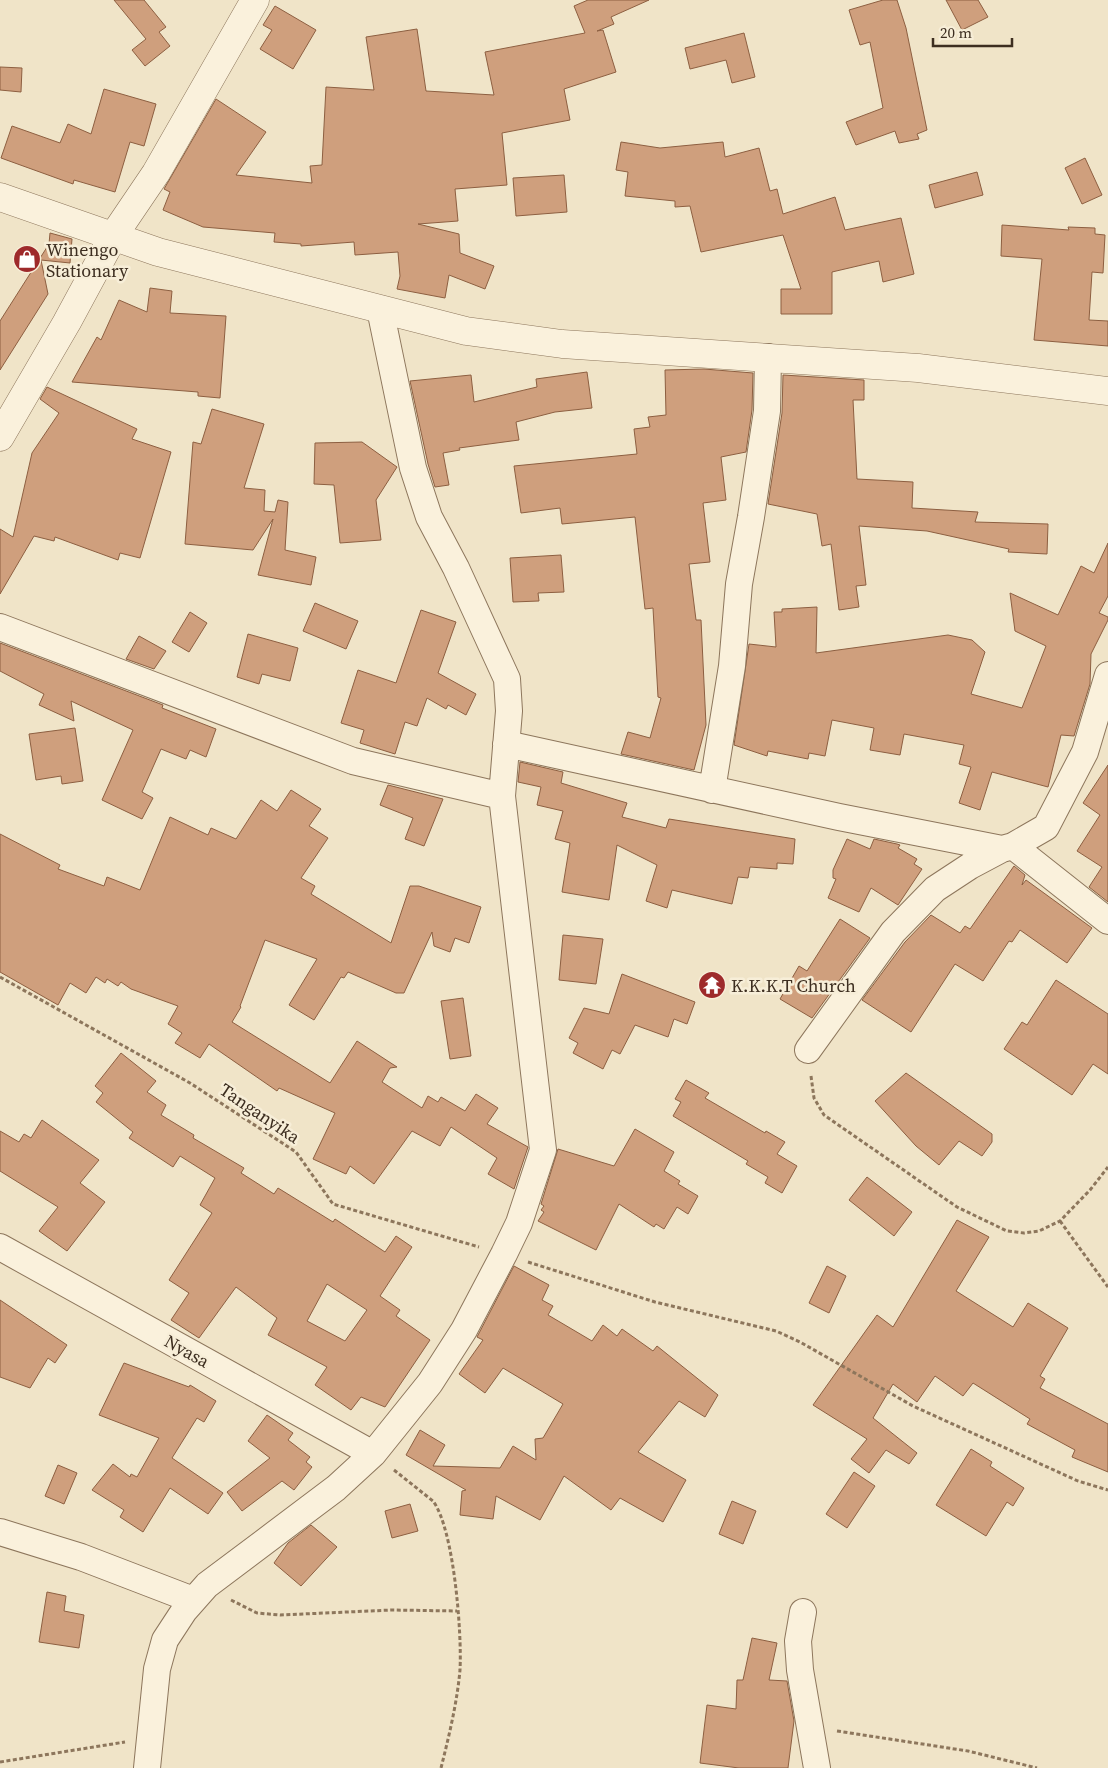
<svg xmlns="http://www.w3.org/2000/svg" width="1108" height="1768" font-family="'Source Serif 4',serif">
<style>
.building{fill:#cf9f7d;stroke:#8d5f41;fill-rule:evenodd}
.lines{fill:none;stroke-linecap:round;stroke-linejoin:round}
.minor-casing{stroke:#8d765c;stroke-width:28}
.tertiary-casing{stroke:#8d765c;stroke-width:29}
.path{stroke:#8d765c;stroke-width:3;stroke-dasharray:4 2.5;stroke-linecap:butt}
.minor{stroke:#faf1dc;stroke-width:26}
.tertiary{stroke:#faf1dc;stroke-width:28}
.labels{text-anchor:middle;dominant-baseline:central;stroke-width:5;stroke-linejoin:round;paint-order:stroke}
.poi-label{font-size:18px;fill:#3d2e20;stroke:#f7eed8;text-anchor:start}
.street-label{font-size:18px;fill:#3d2e20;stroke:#f7eed8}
</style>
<rect width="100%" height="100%" fill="#f0e4c8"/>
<path class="building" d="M114 0H144L166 27 159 32 170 46 145 66 132 50 146 39Z
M588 0H649L611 17 614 24 597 31 603 30 616 72 564 89 570 120 502 133 507 185 455 189 458 221 418 224 459 234 460 253 494 266 485 289 449 275 445 298 397 289 400 276 398 252 355 255 354 242 301 246V244L274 242 275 233 203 227 163 210 170 192 164 189 216 99 266 132 236 175 312 183 310 166 322 165 326 87 374 90 366 37 417 29 426 91 494 95 485 52 585 33 574 6Z
M883 0H897L906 28 927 130 917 134 919 139 899 143 895 131 856 145 846 122 883 108 870 42 860 45 849 10Z
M946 0H978L988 17 962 30Z
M275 6 316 30 293 69 260 49 272 30 263 25Z
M744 33 755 77 732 83 726 60 690 69 685 48Z
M0 67 22 68 21 92 0 90Z
M104 89 156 104 144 146 130 142 115 192 74 180 73 184 1 158 12 126 60 143 68 124 91 134Z
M621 142 660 148 723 142 725 157 759 148 770 191 777 189 783 214 835 197 845 230 901 218 914 274 883 282 879 261 832 272V314H781V289H801L783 235 701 252 690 206 675 207V201L625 196 628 172 616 170Z
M1085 158 1102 195 1082 204 1065 168Z
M977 172 983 195 935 208 929 185Z
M564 175 567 212 516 216 513 178Z
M1002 225 1069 230 1068 227 1095 228V234L1105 235 1103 273 1092 272 1089 320 1108 321V346L1034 340 1042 259 1001 256Z
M50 233 72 239 70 263 41 260 48 294 0 370V321L49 244Z
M150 288 172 291 170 313 226 316 220 398 198 396V392L72 382 97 337 101 340 119 300 147 312Z
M704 369 753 373 752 410 746 452 721 457 726 500 703 503 710 562 689 564 696 620H701L706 725 694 770 621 754 628 732 650 738 661 698 658 697 653 608 645 609 635 517 562 524 560 508 521 513 514 466 637 454 634 429 650 427 648 417 666 415 665 370Z
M587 372 592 408 555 412 516 422 519 440 459 448 460 450 443 453 449 485 435 487 428 464 410 381 471 375 474 402 537 387 536 379Z
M783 375 864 380V400H853L857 479 913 482 912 508 978 512 975 522 1048 524 1047 554 1008 552 1009 549 927 531 859 526 866 585 856 586 859 607 839 610 831 544 822 546 817 514 768 504 782 413Z
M47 387 137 429 132 439 171 452 140 558 120 553 118 560 55 537 54 541 34 536 0 594V529L13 537 32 453 59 413 40 399Z
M212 409 264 424 244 488 265 490 264 511 275 512 278 500 288 502 285 550 316 557 311 585 258 575 273 519 253 550 185 544 193 442 201 444Z
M362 442 397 467 376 500 381 540 340 543 334 485 314 484 315 443Z
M1108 543V596L1099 613 1108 617V620L1091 654 1090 684 1074 736 1061 735 1048 787 992 772 980 810 959 803 971 767 959 764 964 745 904 734 900 755 870 750 874 728 832 720 825 756 809 753 808 759 768 751 767 756 734 745 749 644 776 647 774 612H782V609L817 607 816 653 948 635 972 640 985 652 971 694 1022 708 1046 646 1015 631 1010 593 1058 615 1081 566 1094 573Z
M561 555 564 592 538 593 539 601 513 602 510 558Z
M315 603 358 621 346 649 303 631Z
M421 610 456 622 438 673 476 694 466 715 448 705 446 709 427 698 417 726 405 722 395 754 360 743 364 730 341 723 358 670 396 683Z
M190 612 207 623 189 652 172 642Z
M248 634 298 648 290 681 262 674 259 684 237 677Z
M139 636 166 651 154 669 126 659Z
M0 643 163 705 162 708 216 729 206 757 190 750 186 759 161 749 142 792 153 798 142 819 102 800 133 730 71 701 74 721 39 705 44 694 0 671Z
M75 728 83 781 62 784 61 776 36 780 29 734Z
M520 762 563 772 561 783 627 803 622 817 666 828 669 819 795 839 793 864 777 863V869L750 867 748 878 738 877 732 904 672 890 667 908 646 901 657 865 617 845 609 900 562 892 570 843 555 839 563 811 537 805 541 787 518 782Z
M1108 765V902L1089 887 1102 867 1077 851 1100 815 1083 803Z
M388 785 443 799 424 846 405 839 413 818 380 805Z
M291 790 321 809 309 826 328 838 301 878 315 886 311 894 391 943 410 886H419L481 907 469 943 455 938 450 952 434 946 432 932 404 993H396L348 972 344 978 341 977 314 1020 289 1005 317 959 265 940 240 1006 241 1007 232 1022 330 1083 357 1041 397 1067 390 1068 382 1082 422 1108 428 1096 438 1102 441 1097 465 1111 476 1094 498 1108 487 1124 528 1147 514 1189 488 1174 497 1158 451 1127 440 1146 412 1131 374 1184 350 1166 346 1174 313 1159 335 1113 279 1088 277 1091 209 1044 200 1058 175 1043 182 1033 168 1024 178 1006 131 989 121 982 118 986 107 979 105 983 96 977 86 993 70 983 58 1005 0 972V834L60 865 58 869 104 886 107 877 140 890 170 817 208 835 211 828 236 839 261 800 277 811Z
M847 839 870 849 874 839 897 844 900 845 898 848 917 859 914 864 922 869 898 905 871 888 859 912 828 898 836 879 833 878V870Z
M1014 866 1025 875 1022 885 1026 880 1092 928 1067 963 1020 930 1012 942 1009 941 983 981 955 964 911 1032 862 1000 905 942 931 915 960 933 965 926 970 929Z
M840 919 870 938 812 1018 780 999 799 966 807 971Z
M563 935 603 939 596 984 559 980Z
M622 974 695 1002 687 1024 674 1019 668 1037 635 1025 620 1054 612 1050 603 1069 573 1053 578 1043 569 1038 584 1008 609 1014Z
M1056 980 1108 1014V1074L1093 1064 1072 1095 1004 1049 1022 1022 1027 1025Z
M463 998 471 1056 450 1059 441 1001Z
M121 1053 156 1081 147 1092 166 1105 161 1115 194 1135 193 1138 244 1168 241 1173 274 1194 278 1188 333 1222 335 1219 385 1252 396 1236 412 1247 380 1296 400 1310 396 1316 430 1340 385 1407 361 1397 351 1410 315 1385 327 1367 268 1335 277 1318 236 1287 199 1338 171 1320 189 1293 169 1280 212 1213 200 1205 215 1178 180 1156 173 1167 129 1138 133 1132 96 1102 103 1093 95 1086ZM327 1284 367 1310 345 1341 307 1321Z
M906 1073 992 1134V1142L982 1156 959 1141 939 1165 916 1146 875 1101Z
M686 1080 709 1093 705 1098 765 1133 766 1131 785 1142 777 1154 797 1166 782 1193 765 1183 768 1177 746 1164 748 1161 673 1116 681 1102 675 1099Z
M42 1120 99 1160 80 1183 105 1202 67 1251 39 1231 58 1207 0 1171V1131L19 1142 24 1134 31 1138Z
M635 1129 674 1152 664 1171 680 1181 678 1184 698 1196 688 1214 677 1207 664 1229 656 1224 654 1227 619 1204 596 1250 538 1221 544 1212 541 1210 544 1206 541 1204 558 1149 614 1166Z
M867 1177 912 1212 894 1236 849 1200Z
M957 1220 989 1237 956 1291 1013 1327 1028 1303 1068 1328 1040 1376 1045 1379 1040 1388 1108 1424V1472L1072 1457 1075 1450 1027 1424 1030 1419 973 1383 963 1396 935 1376 917 1402 893 1384 873 1418 917 1453 909 1464 886 1450 869 1473 851 1459 867 1439 813 1405 877 1315 893 1327Z
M514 1266 549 1285 542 1300 553 1306 548 1315 592 1341 603 1325 617 1336 622 1329 653 1351 657 1346 718 1395 705 1417 679 1401 638 1452 686 1480 663 1522 620 1498 611 1510 564 1476 540 1520 496 1496 493 1519 460 1515 462 1491 466 1490 406 1455 420 1430 445 1445 433 1466 500 1468 513 1446 536 1460 535 1439 543 1438 563 1404 503 1368 485 1393 459 1374 483 1340 477 1337Z
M827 1266 846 1276 829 1313 809 1303Z
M0 1300 67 1345 55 1363 48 1358 30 1388 0 1377Z
M124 1363 189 1387 190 1385 216 1401 204 1422 197 1418 172 1458 223 1493 208 1514 170 1488 143 1532 120 1517 124 1510 92 1490 113 1464 130 1477 131 1474 137 1477 159 1438 99 1415Z
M267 1415 293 1433 288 1440 310 1457 306 1462 312 1467 294 1490 282 1481 242 1511 227 1492 270 1458 248 1441Z
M971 1449 992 1462 990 1466 1024 1488 1013 1506 1007 1502 986 1536 936 1505Z
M58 1465 77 1473 64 1504 45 1496Z
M854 1472 875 1486 847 1528 826 1514Z
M732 1501 756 1511 743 1544 719 1534Z
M410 1504 418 1531 392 1538 385 1511Z
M311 1525 337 1547 301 1586 274 1563 288 1543Z
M47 1592 66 1596 64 1611 84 1615 79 1648 39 1642Z
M752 1638 777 1643 769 1680 787 1681 794 1721 788 1768H739L700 1763 707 1705 736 1709 737 1680H743Z"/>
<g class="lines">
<g class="minor-casing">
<path id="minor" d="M0 627 353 761 502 796
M506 744 839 817 1002 849
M712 790 732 666 739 584 751 517 767 411 768 357
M1013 846 1108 921
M808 1050 893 932 935 889 970 866 1002 849 1013 846 1046 827 1085 752 1108 675
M0 1247 373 1454
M0 1532 81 1557 193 1600
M803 1612 798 1641 800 1670 817 1768
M147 1768 157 1669 165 1640 184 1611 207 1585 336 1488 373 1454 430 1383 464 1330 504 1254 519 1223 543 1150 502 796 509 711 507 679 456 568 429 517 413 468 380 309"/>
</g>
<g class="tertiary-casing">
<path id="tertiary" d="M0 197 158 252 466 331 562 344 918 368 1108 391
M0 437 67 322 114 235 156 173 255 0"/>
</g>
<path class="path" d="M0 977 190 1083 296 1152 333 1204 479 1247
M811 1076 814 1098 824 1115 957 1207 1007 1231 1024 1233 1039 1231 1060 1221 1090 1190 1108 1167
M1060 1221 1108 1287
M528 1262 655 1302 776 1331 800 1342 913 1406 1078 1481 1108 1490
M394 1470 433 1501C454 1529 462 1633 460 1670 457 1703 449 1736 441 1768
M231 1600 257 1613 280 1615 392 1610 457 1611
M837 1731 968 1751 1037 1768
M0 1762 125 1742"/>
<use href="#minor" class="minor"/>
<use href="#tertiary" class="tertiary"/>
</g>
<defs>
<g id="shop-disc" transform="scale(1.4375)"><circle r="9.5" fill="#9e2a2b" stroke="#f7eed8"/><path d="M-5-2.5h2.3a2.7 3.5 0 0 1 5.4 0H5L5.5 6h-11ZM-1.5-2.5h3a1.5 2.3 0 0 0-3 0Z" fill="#fff"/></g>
<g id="temple-disc" transform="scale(1.4375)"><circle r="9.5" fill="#9e2a2b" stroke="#f7eed8"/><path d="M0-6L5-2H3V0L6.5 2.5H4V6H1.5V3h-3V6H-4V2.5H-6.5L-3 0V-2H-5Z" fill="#fff"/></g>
</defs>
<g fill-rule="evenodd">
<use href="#shop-disc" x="27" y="259"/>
<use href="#temple-disc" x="712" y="985"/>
</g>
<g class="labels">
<g class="poi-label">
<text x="46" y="249">Winengo<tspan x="46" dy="21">Stationary</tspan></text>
<text x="731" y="985">K.K.K.T Church</text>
</g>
<g class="street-label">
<text transform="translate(260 1113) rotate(34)">Tanganyika</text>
<text transform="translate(187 1351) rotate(29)">Nyasa</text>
</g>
</g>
<path d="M933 38v8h79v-8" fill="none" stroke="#3d2e20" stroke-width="2.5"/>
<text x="940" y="38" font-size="15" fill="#3d2e20" stroke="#f7eed8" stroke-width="4" paint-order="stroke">20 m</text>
</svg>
